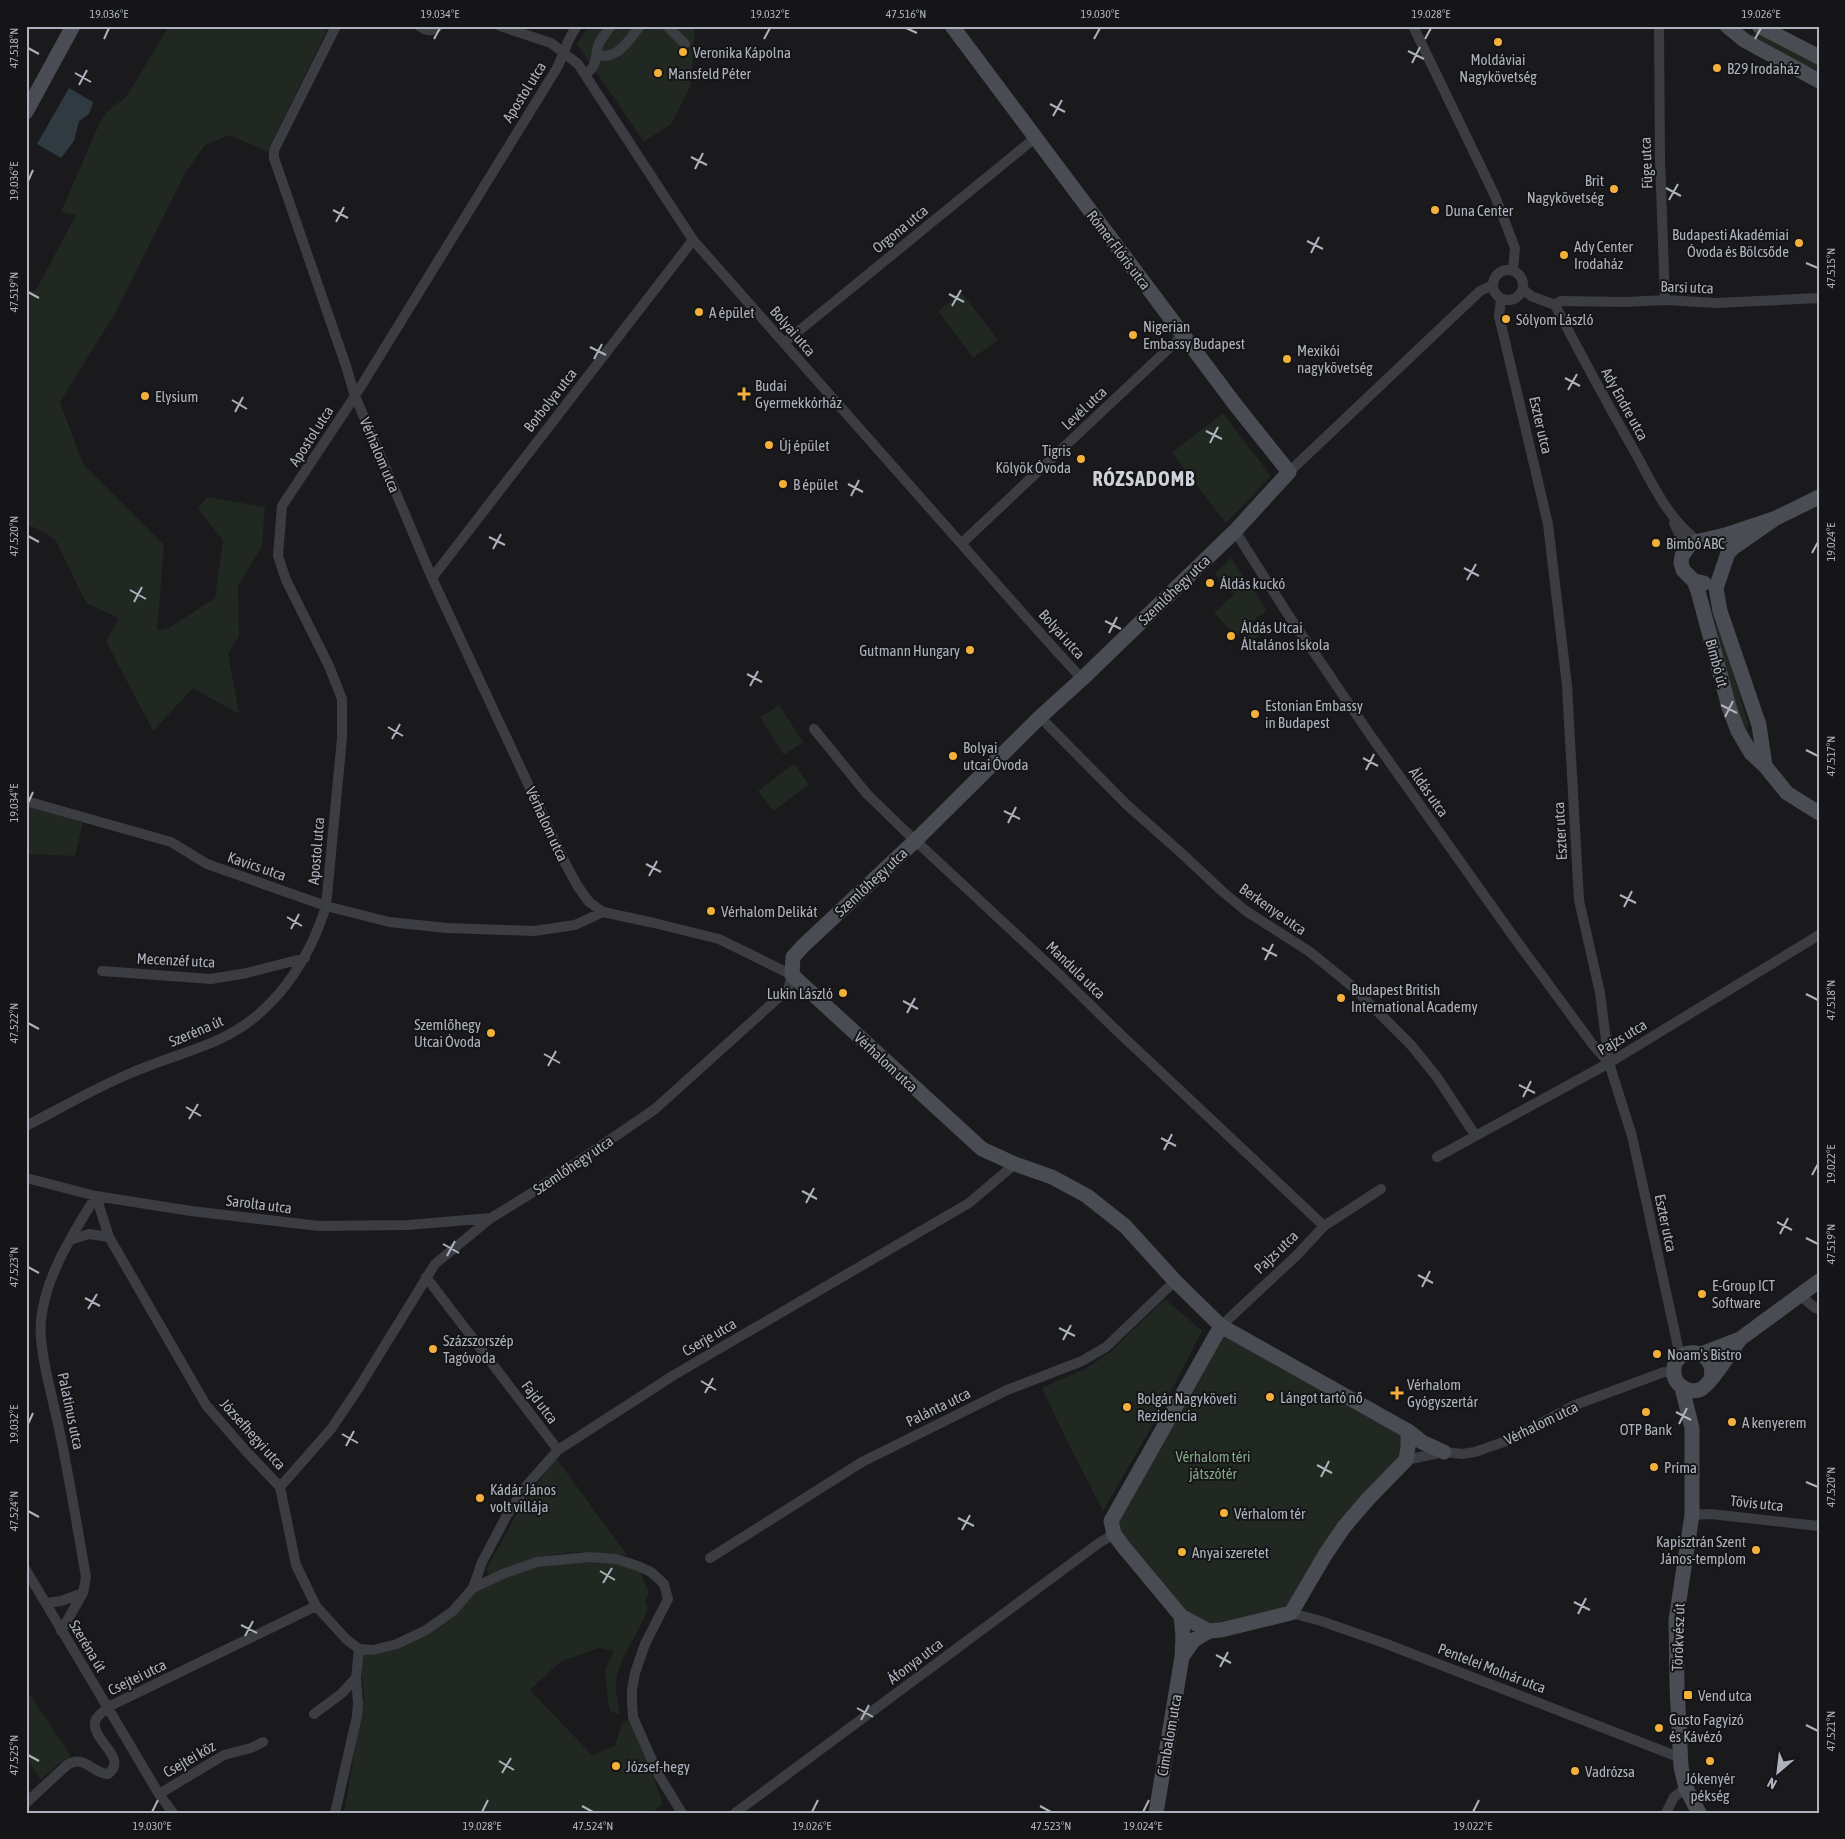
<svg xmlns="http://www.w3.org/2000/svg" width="1845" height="1839" font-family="'Asap Condensed',sans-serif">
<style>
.green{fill:#202821}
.water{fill:#303a41}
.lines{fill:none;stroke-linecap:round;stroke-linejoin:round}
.street{stroke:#3b3d42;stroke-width:10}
.secondary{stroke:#494c52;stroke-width:15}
.tram{stroke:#4e5157;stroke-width:1}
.ticks{fill:none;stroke:#adb2bc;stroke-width:2}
.poi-dot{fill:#f5b03b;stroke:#151518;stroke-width:2}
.labels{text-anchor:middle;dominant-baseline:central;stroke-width:4;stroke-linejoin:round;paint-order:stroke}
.poi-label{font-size:15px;fill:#adb2bc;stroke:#151518;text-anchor:start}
.street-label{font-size:15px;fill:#adb2bc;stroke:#151518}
.park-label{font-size:15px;fill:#84a785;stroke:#151518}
.district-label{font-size:20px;font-weight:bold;letter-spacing:1px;fill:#ced1d8;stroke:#151518}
.neatline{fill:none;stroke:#adb2bc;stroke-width:2}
.ticks-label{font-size:12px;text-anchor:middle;fill:#adb2bc}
</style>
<rect width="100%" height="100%" fill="#1a1a1d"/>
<path class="green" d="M169 26H329L267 152 230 135 205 145 185 173 117 310 60 402 83 464 164 545 157 631 169 628 215 598 223 540 198 509 207 497 265 507 262 546 238 586 239 636 228 653 239 714 193 688 153 731 106 641 119 618 86 603 56 541C47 533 39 528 26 525V292L36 290 76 215 61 212 100 122 108 111 126 97Z
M590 26H695L691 85 672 123 644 142 577 44Z
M1758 32 1819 63V73L1752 38V34Z
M962 293 998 340 973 358 938 311Z
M1223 413 1271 476 1226 523 1172 453Z
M1231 558 1267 610 1250 623 1259 635 1252 643 1242 633 1237 637 1214 613 1234 594 1215 574Z
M1716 624 1719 626 1748 723 1747 731 1742 725 1713 626Z
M779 705 803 742 784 755 760 717Z
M794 764 809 785 773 811 758 791Z
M26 805 83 823 75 856 26 854Z
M1165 1299 1202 1331 1159 1414 1103 1511 1066 1439 1042 1388 1085 1369 1109 1353Z
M1221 1326 1408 1431V1447L1368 1499 1291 1613 1221 1630 1181 1616 1111 1521Z
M556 1458 627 1555C607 1554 585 1550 565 1553 539 1556 513 1563 490 1575L486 1570 524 1500Z
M589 1557 638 1566 649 1593 645 1601 648 1608C640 1631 623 1652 617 1675 614 1687 618 1702 620 1714L610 1711 607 1693 605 1670 614 1651 599 1648 560 1662 530 1690 592 1755 615 1746 622 1724 629 1719 646 1757 663 1804 651 1813H344L364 1696 359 1649 373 1650 426 1630 473 1588 505 1573Z
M26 1676 27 1690 71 1756 57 1765 41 1780 26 1758Z"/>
<path class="water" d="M69 88 93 102 89 114 79 121 74 141 61 158 37 144Z"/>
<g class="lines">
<path class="street" d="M419 26C426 31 433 32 439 26
M500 26 551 43 578 64 693 240 1033 625 1082 679
M667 26 685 44
M1413 26 1495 196 1515 248 1513 271
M1659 26 1660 159 1665 300
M597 55C618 60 628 41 640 26
M586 74C597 66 595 58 598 46 600 39 607 32 611 26
M1493 285a15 15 0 1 1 30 0a15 15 0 1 1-30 0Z
M1523 289 1531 296 1555 305C1581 355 1608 405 1636 454 1653 485 1669 520 1698 541
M1501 299 1499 316 1548 524 1567 686 1579 900 1600 993 1609 1063 1632 1136 1680 1356
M1555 305 1561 301 1626 302 1665 300 1716 303 1819 298
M784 343 1035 138
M1289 472 1480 291 1493 285
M1674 523 1686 549
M1235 531 1287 613 1371 736 1513 936 1593 1045 1609 1063
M962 543 1183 335
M432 578 693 240
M1040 717 1127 805 1178 850 1223 892 1246 911 1310 952 1353 987 1411 1045 1437 1077 1475 1135
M814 729 867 794 904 830 1062 977 1115 1029 1324 1226
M26 801 171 842 207 864 326 906 389 922 447 928 534 931 575 925 603 912
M102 971 211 979 247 973 305 958
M26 1126C61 1108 95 1088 131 1073 160 1060 192 1052 220 1039 274 1014 309 961 326 906L342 738V699L329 666 286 580 278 556 282 506 355 396 557 68C564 54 567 39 577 26
M1437 1157 1609 1063 1819 935
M26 1178 96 1196 191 1211 319 1226 408 1225 491 1218
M96 1196 109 1237 206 1405 245 1450 280 1487 296 1565 316 1606 346 1639 359 1649 373 1650 397 1644 426 1630 453 1611 473 1588 505 1573 537 1562 589 1557 616 1559 638 1566 651 1572 664 1584 668 1599 645 1644 635 1673 632 1690V1703L633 1717 658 1774 682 1813
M70 1240 89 1234 109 1237
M426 1277 558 1450
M1800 1295 1815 1308 1819 1309
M1221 1326 1297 1255 1324 1226 1381 1189
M1406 1460 1444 1452 1462 1454 1475 1452 1509 1440 1575 1405 1664 1372 1674 1373
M280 1487 331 1429 358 1389 435 1264 491 1218 535 1191 655 1109 788 989 792 975 719 939 654 923 603 912 589 902 577 885 564 861 432 578 355 396 346 366 274 158V150L336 26
M1692 1515 1711 1514 1819 1526
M710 1558 862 1462 1007 1390 1082 1361 1106 1347 1175 1281
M26 1570 159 1794 173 1813
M473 1588 482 1562 507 1515 527 1485 558 1450 674 1375 969 1203 1015 1164
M46 1603 61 1601 83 1593
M1291 1613 1321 1621 1384 1643 1681 1758
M61 1631 83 1593 86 1577C77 1526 69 1475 58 1424 52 1395 38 1348 41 1320 46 1274 73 1234 96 1196
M314 1714 341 1694 356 1678 359 1649
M159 1794 224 1755 251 1748 263 1742
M26 1803 67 1765C85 1754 91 1773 108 1774 129 1758 92 1741 95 1722 96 1716 103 1712 108 1707L316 1606
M335 1813 357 1716 358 1703 356 1678
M735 1813 1099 1543 1114 1534
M1666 1813 1674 1797 1686 1788"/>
<path class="secondary" d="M952 26 1234 403 1289 472 1235 531 1082 679 1040 717 915 841 803 946 793 957 792 975 982 1149 1015 1164 1052 1177 1087 1196 1125 1226 1175 1281 1221 1326 1408 1431 1422 1442 1444 1452
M1727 26 1744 40 1819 81
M1759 26 1819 57
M26 112 73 26
M1694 581 1698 591 1729 707 1738 731 1751 753 1765 766 1787 793 1819 813
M1704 583 1694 581 1683 570 1681 563 1682 556 1691 543 1725 535 1776 518 1819 497
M1765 766 1759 725 1720 611 1716 588 1728 553 1734 547 1776 518
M1701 1354 1740 1339 1819 1281
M1711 1379C1718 1345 1671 1345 1674 1373 1674 1378 1677 1383 1681 1386 1686 1390 1692 1392 1699 1390 1709 1387 1732 1350 1740 1339
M1682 1388 1692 1428V1515L1676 1620 1677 1686 1681 1767 1686 1788 1699 1813
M1209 1631 1181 1616 1122 1545 1114 1534 1111 1521 1221 1326
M1182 1657 1194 1640 1209 1631 1221 1630 1291 1613 1325 1555 1344 1527 1368 1499 1406 1460 1408 1447V1431
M1156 1813 1182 1657 1183 1636 1181 1616"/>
<path class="tram" d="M26 118 77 26"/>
</g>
<path class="ticks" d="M906 28 917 33M104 39 109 28M434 39 440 28M764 39 770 28M1094 39 1100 28M1425 39 1431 28M1755 39 1761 28M28 48 39 54M1408 51 1424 59M1412 63 1420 47M75 73 91 82M79 85 87 70M1050 104 1065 112M1053 116 1062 100M691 157 707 165M695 169 703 153M28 181 33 170M1666 188 1681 196M1669 200 1678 184M333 210 348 218M336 222 344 207M1307 241 1323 249M1311 253 1319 237M1806 263 1818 268M28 292 39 298M949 294 964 302M952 306 961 290M590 347 606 355M594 359 602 344M1565 378 1580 386M1568 390 1577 374M232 400 247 409M235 412 243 397M1206 431 1222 439M1210 443 1218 427M848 484 863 492M851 496 859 480M28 536 39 542M489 537 505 545M493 549 501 534M1812 553 1818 542M1464 568 1479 576M1467 580 1476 564M130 590 146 599M134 602 142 587M1105 621 1121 629M1109 633 1117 617M747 674 762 682M750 686 758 671M1721 705 1737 713M1725 717 1733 701M388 727 403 736M392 739 400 724M1806 750 1818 756M1363 758 1378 766M1366 770 1374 754M28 803 33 792M1004 811 1020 819M1008 823 1016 807M646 864 661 872M649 876 657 861M1620 895 1636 903M1624 907 1632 891M287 917 302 926M291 929 299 914M1262 948 1277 956M1265 960 1273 944M1806 994 1818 1000M903 1001 918 1009M907 1013 915 998M28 1023 39 1029M544 1054 560 1063M548 1066 556 1051M1519 1085 1535 1093M1523 1097 1531 1081M186 1107 201 1116M189 1119 198 1104M1161 1138 1176 1146M1164 1150 1172 1134M1812 1175 1818 1164M802 1191 817 1199M806 1203 814 1188M1777 1222 1792 1230M1780 1234 1788 1218M1806 1238 1818 1244M443 1244 459 1253M447 1256 455 1241M28 1267 39 1273M1418 1275 1433 1283M1422 1287 1430 1271M85 1298 100 1306M88 1309 97 1294M1059 1328 1075 1336M1063 1340 1071 1325M701 1381 716 1390M705 1393 713 1378M1676 1412 1691 1420M28 1424 33 1413M1679 1424 1687 1408M342 1434 358 1443M346 1446 354 1431M1317 1465 1332 1473M1321 1477 1329 1461M1806 1482 1818 1487M28 1511 39 1517M958 1518 974 1526M962 1530 970 1515M600 1571 615 1580M603 1583 612 1568M1574 1602 1590 1610M1578 1614 1586 1598M241 1625 257 1633M245 1636 253 1621M1216 1655 1231 1663M1220 1667 1228 1652M857 1708 873 1717M861 1720 869 1705M1806 1725 1818 1731M28 1755 39 1761M499 1761 514 1770M502 1773 511 1758M582 1806 593 1812M1040 1806 1051 1812M152 1812 158 1800M482 1812 488 1800M812 1812 818 1800M1143 1812 1149 1800M1473 1812 1479 1800"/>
<g class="poi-dot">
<circle cx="1498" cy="42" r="5"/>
<circle cx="683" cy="52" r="5"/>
<circle cx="1717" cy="68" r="5"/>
<circle cx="658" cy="73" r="5"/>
<circle cx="1614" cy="189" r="5"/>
<circle cx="1435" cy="210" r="5"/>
<circle cx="1799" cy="243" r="5"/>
<circle cx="1564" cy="255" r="5"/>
<circle cx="699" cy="312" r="5"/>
<circle cx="1506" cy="319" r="5"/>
<circle cx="1133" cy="335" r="5"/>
<circle cx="1287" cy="359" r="5"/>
<path d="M741.5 386.5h5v5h5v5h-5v5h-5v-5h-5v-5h5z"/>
<circle cx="145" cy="396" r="5"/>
<circle cx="769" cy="445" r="5"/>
<circle cx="1081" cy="459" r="5"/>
<circle cx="783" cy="484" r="5"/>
<circle cx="1656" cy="543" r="5"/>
<circle cx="1210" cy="583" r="5"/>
<circle cx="1231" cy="636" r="5"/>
<circle cx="970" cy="650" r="5"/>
<circle cx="1255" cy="714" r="5"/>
<circle cx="953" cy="756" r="5"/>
<circle cx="711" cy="911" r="5"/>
<circle cx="843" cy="993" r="5"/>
<circle cx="1341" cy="998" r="5"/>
<circle cx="491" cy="1033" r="5"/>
<circle cx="1702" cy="1294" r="5"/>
<circle cx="433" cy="1349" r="5"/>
<circle cx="1657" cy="1354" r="5"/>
<path d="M1394.5 1385.5h5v5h5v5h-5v5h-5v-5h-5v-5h5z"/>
<circle cx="1270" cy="1397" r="5"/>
<circle cx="1127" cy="1407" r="5"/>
<circle cx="1646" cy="1412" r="5"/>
<circle cx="1732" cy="1422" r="5"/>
<circle cx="1654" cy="1467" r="5"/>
<circle cx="480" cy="1498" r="5"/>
<circle cx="1224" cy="1513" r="5"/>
<circle cx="1756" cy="1550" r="5"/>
<circle cx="1182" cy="1552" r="5"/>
<rect x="1683" y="1690" width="10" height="10" rx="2.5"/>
<circle cx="1659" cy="1728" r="5"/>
<circle cx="1710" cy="1761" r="5"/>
<circle cx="616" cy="1766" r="5"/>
<circle cx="1575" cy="1771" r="5"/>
</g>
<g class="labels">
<g class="poi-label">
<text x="693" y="52">Veronika Kápolna</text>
<text x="1498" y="59" text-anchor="middle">Moldáviai<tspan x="1498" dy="17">Nagykövetség</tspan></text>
<text x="1727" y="68">B29 Irodaház</text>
<text x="668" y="73">Mansfeld Péter</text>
<text x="1604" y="180" text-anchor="end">Brit<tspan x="1604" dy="17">Nagykövetség</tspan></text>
<text x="1445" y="210">Duna Center</text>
<text x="1789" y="234" text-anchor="end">Budapesti Akadémiai<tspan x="1789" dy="17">Óvoda és Bölcsőde</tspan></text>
<text x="1574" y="246">Ady Center<tspan x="1574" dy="17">Irodaház</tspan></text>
<text x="709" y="312">A épület</text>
<text x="1516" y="319">Sólyom László</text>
<text x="1143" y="326">Nigerian<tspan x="1143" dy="17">Embassy Budapest</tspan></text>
<text x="1297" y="350">Mexikói<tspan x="1297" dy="17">nagykövetség</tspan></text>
<text x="755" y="385">Budai<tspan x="755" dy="17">Gyermekkórház</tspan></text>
<text x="155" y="396">Elysium</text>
<text x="779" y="445">Új épület</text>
<text x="1071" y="450" text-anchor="end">Tigris<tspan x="1071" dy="17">Kölyök Óvoda</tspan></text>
<text x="793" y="484">B épület</text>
<text x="1666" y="543">Bimbó ABC</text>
<text x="1220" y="583">Áldás kuckó</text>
<text x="1241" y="627">Áldás Utcai<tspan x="1241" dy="17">Általános Iskola</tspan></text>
<text x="960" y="650" text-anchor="end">Gutmann Hungary</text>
<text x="1265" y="705">Estonian Embassy<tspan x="1265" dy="17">in Budapest</tspan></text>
<text x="963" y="747">Bolyai<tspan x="963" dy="17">utcai Óvoda</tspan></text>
<text x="721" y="911">Vérhalom Delikát</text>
<text x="1351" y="989">Budapest British<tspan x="1351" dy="17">International Academy</tspan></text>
<text x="833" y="993" text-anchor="end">Lukin László</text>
<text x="481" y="1024" text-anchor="end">Szemlőhegy<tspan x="481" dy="17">Utcai Óvoda</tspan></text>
<text x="1712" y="1285">E-Group ICT<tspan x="1712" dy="17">Software</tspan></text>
<text x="443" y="1340">Százszorszép<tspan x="443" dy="17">Tagóvoda</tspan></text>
<text x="1667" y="1354">Noam's Bistro</text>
<text x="1407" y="1384">Vérhalom<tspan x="1407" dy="17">Gyógyszertár</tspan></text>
<text x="1280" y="1397">Lángot tartó nő</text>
<text x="1137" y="1398">Bolgár Nagyköveti<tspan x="1137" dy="17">Rezidencia</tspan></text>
<text x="1742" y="1422">A kenyerem</text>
<text x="1646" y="1429" text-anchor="middle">OTP Bank</text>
<text x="1664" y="1467">Príma</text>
<text x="490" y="1489">Kádár János<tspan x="490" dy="17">volt villája</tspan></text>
<text x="1234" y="1513">Vérhalom tér</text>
<text x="1746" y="1541" text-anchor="end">Kapisztrán Szent<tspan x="1746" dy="17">János-templom</tspan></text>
<text x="1192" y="1552">Anyai szeretet</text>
<text x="1698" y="1695">Vend utca</text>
<text x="1669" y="1719">Gusto Fagyizó<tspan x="1669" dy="17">és Kávézó</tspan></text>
<text x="626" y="1766">József-hegy</text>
<text x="1585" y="1771">Vadrózsa</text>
<text x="1710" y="1778" text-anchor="middle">Jókenyér<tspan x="1710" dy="17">pékség</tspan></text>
</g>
<g class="street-label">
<text transform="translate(524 92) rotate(-58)">Apostol utca</text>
<text transform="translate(1646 163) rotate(-92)">Füge utca</text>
<text transform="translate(900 229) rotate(-39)">Orgona utca</text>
<text transform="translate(1119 250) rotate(53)">Rómer Flóris utca</text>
<text transform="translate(1687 287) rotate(2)">Barsi utca</text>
<text transform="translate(793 331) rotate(49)">Bolyai utca</text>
<text transform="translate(550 400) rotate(-52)">Borbolya utca</text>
<text transform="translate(1625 404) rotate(61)">Ady Endre utca</text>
<text transform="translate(1084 408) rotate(-43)">Levél utca</text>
<text transform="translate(1541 425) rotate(77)">Eszter utca</text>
<text transform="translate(311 436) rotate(-57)">Apostol utca</text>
<text transform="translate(380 455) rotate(67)">Vérhalom utca</text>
<text transform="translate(1174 590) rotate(-44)">Szemlőhegy utca</text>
<text transform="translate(1062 634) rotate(48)">Bolyai utca</text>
<text transform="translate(1717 663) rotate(75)">Bimbó út</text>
<text transform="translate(1429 792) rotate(55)">Áldás utca</text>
<text transform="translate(547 824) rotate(65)">Vérhalom utca</text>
<text transform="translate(1560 831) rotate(-93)">Eszter utca</text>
<text transform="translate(316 851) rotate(-85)">Apostol utca</text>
<text transform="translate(257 866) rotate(19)">Kavics utca</text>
<text transform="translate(871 882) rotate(-43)">Szemlőhegy utca</text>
<text transform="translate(1273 909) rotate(35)">Berkenye utca</text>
<text transform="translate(176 960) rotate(3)">Mecenzéf utca</text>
<text transform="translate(1076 970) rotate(44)">Mandula utca</text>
<text transform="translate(196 1031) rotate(-23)">Szeréna út</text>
<text transform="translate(1622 1037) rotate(-31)">Pajzs utca</text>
<text transform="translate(886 1062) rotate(43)">Vérhalom utca</text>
<text transform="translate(573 1165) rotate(-34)">Szemlőhegy utca</text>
<text transform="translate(259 1204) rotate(7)">Sarolta utca</text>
<text transform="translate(1666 1223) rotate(78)">Eszter utca</text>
<text transform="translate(1276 1252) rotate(-44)">Pajzs utca</text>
<text transform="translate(709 1337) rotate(-30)">Cserje utca</text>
<text transform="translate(540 1402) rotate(53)">Fajd utca</text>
<text transform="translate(938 1407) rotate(-26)">Palánta utca</text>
<text transform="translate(71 1411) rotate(78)">Palatinus utca</text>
<text transform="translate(1541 1423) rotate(-26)">Vérhalom utca</text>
<text transform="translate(253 1434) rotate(48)">Józsefhegyi utca</text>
<text transform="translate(1757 1503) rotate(6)">Tövis utca</text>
<text transform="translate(1678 1637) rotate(-88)">Törökvész út</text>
<text transform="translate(88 1646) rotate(59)">Szeréna út</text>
<text transform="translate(915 1661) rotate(-37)">Áfonya utca</text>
<text transform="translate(1492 1668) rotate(21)">Pentelei Molnár utca</text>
<text transform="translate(137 1677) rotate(-26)">Csejtei utca</text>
<text transform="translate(1169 1735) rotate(-80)">Cimbalom utca</text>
<text transform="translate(189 1759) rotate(-30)">Csejtei köz</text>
</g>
<g class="park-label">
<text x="1213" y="1456">Vérhalom téri<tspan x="1213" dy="17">játszótér</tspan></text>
</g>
<g class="district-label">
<text x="1144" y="478">RÓZSADOMB</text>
</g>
</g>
<rect width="1845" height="1839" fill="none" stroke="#151518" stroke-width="55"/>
<g transform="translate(1778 1772) rotate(208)" stroke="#151518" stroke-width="4" paint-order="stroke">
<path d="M0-4L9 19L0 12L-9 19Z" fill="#adb2bc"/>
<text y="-8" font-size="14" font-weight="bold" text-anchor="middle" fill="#adb2bc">N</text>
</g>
<rect x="28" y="28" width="1790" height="1784" class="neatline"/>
<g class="ticks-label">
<text x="109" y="18">19.036°E</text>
<text x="440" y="18">19.034°E</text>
<text x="770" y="18">19.032°E</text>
<text x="906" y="18">47.516°N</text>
<text x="1100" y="18">19.030°E</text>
<text x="1431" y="18">19.028°E</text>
<text x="1761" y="18">19.026°E</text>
<text transform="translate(14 48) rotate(-90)" y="4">47.518°N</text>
<text transform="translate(14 181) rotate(-90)" y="4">19.036°E</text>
<text transform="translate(1831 268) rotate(-90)" y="4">47.515°N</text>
<text transform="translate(14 292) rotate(-90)" y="4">47.519°N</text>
<text transform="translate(14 536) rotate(-90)" y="4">47.520°N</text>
<text transform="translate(1831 542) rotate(-90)" y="4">19.024°E</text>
<text transform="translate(1831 756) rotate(-90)" y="4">47.517°N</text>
<text transform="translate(14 803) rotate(-90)" y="4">19.034°E</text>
<text transform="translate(1831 1000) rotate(-90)" y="4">47.518°N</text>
<text transform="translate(14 1023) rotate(-90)" y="4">47.522°N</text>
<text transform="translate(1831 1164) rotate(-90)" y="4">19.022°E</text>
<text transform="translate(1831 1244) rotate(-90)" y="4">47.519°N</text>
<text transform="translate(14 1267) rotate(-90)" y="4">47.523°N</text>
<text transform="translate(14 1424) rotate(-90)" y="4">19.032°E</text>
<text transform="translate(1831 1487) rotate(-90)" y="4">47.520°N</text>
<text transform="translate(14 1511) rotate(-90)" y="4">47.524°N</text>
<text transform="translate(1831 1731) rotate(-90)" y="4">47.521°N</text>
<text transform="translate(14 1755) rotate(-90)" y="4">47.525°N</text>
<text x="152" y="1830">19.030°E</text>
<text x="482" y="1830">19.028°E</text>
<text x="593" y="1830">47.524°N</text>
<text x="812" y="1830">19.026°E</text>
<text x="1051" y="1830">47.523°N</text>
<text x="1143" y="1830">19.024°E</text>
<text x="1473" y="1830">19.022°E</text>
</g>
</svg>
